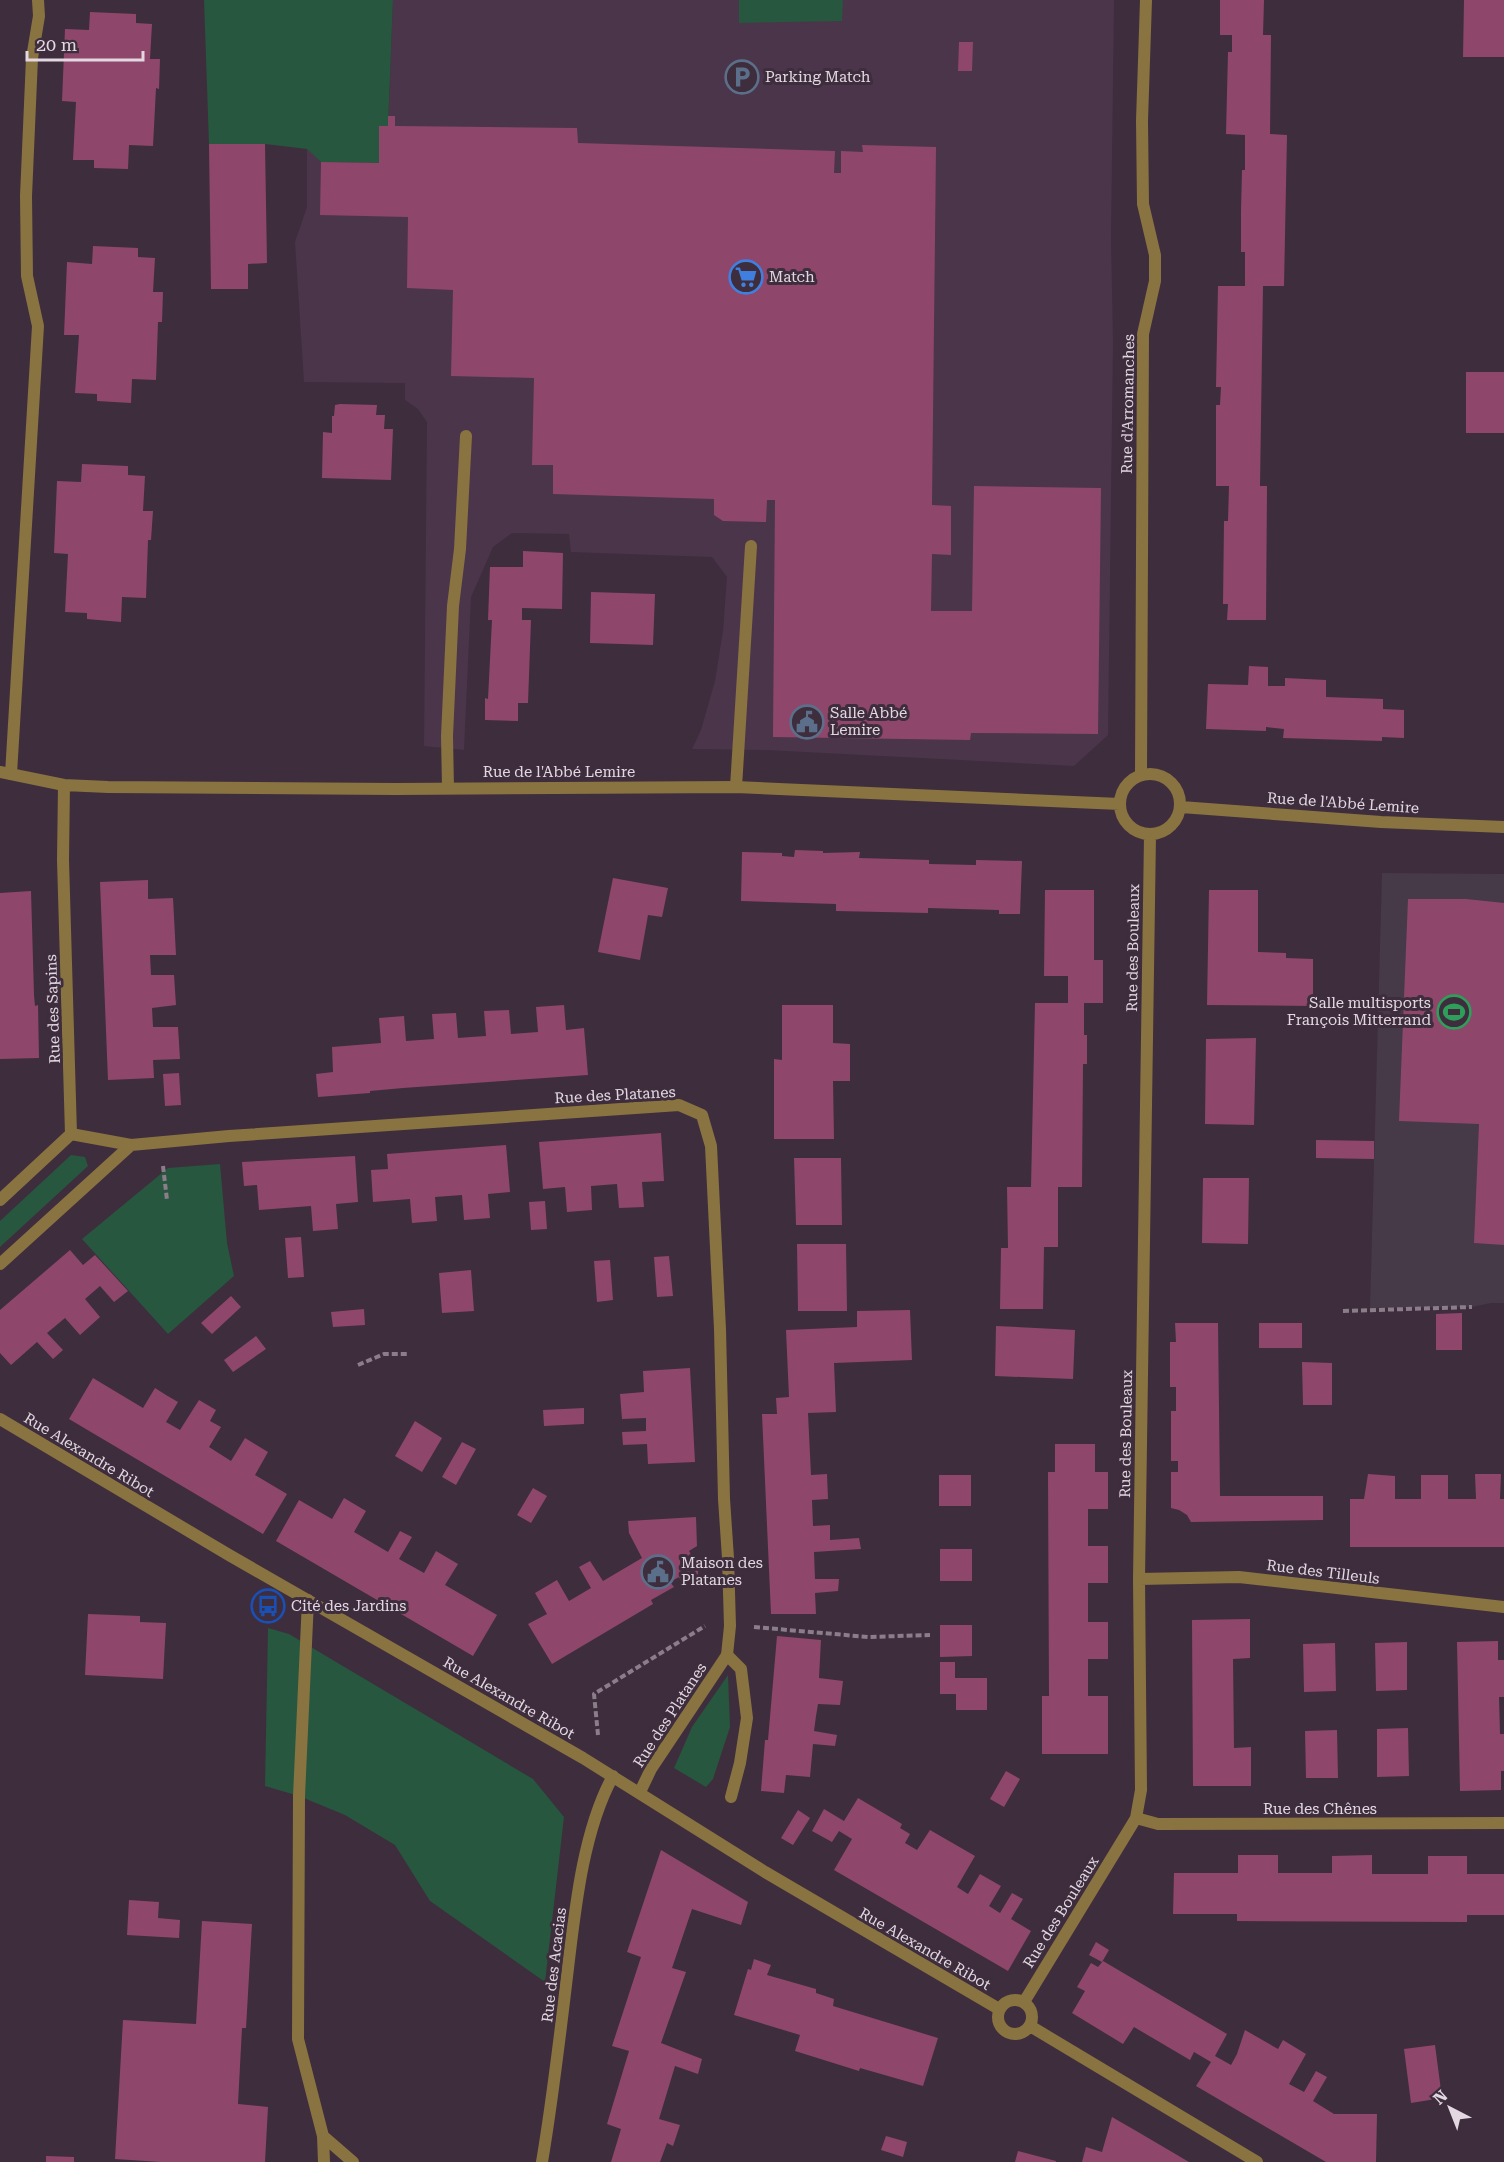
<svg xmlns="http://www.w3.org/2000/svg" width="1504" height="2162" font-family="'Roboto Serif',serif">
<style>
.built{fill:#4b354a}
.education{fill:#463948}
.green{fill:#27573e}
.building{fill:#8e476a}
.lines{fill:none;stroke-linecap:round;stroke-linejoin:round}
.path{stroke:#8b7d8a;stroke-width:4;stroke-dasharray:6 3;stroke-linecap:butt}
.lane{stroke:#897341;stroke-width:12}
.street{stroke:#897341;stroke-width:12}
.labels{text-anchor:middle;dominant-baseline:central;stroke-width:6;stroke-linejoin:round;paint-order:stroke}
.poi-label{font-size:15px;fill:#e3d8e2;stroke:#3e2d3d;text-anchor:start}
.street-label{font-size:15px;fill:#e3d8e2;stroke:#3e2d3d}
</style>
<rect width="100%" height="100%" fill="#3e2d3d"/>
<path class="built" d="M393 0H1114L1111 237 1113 342 1108 735 1074 766 766 750 692 749 701 730 715 681 723 631 727 577 712 557 571 552 569 534 512 533 493 547 471 597 464 750 424 746 427 422 418 409 405 400V383L304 382 295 242 307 207V149L379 126H388Z"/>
<path class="education" d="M1382 873 1504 874V1303H1491L1472 1307 1370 1308Z"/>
<path class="green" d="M204 0H393L388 126H379V163L321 162 307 149 265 144H209Z
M739 0H843L842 21 739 23Z
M71 1155 85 1157 88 1166 0 1247V1221Z
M220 1164 227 1243 234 1276 168 1334 82 1239 168 1168Z
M268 1628 289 1634 533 1779 564 1817 545 1982 430 1901 395 1845 345 1815 299 1796 265 1786Z
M728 1675 730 1727 713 1779 706 1787 674 1768 692 1727Z"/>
<path class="building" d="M1220 0H1264L1263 35H1271L1270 134 1287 135 1284 286H1263L1260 486H1267L1266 620H1227L1228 604H1223L1224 521H1228L1229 486H1216V405H1220L1221 387H1216L1218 286H1245V252H1241V211L1242 170H1245V135L1226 134 1228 52H1232V35H1220Z
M1464 0H1504V57H1463Z
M90 12 136 14V23L152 24 150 59H160L159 89 156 88 153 146 129 145 128 169 94 168V160H73L76 102 62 101 65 29 89 30Z
M959 42H973L972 71H958Z
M388 116H395V126L577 128 578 143 835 151 834 173H841V151L863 152 862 145 936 147 932 505 951 506V555L932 554 931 611H972L974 486 1101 488 1098 734 971 733 970 740 773 737 775 500H767L766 522 723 521 714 515V499L553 494V465H532L534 378 451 376 453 290 407 288 408 217 320 215 321 162 379 163V126H388Z
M209 144H265L267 263 248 264V289H211Z
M93 246 138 248V257L155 258 153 292H163L162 322H158L156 380 132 379 131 403 97 401V394L75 393 79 335H64L67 262 92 264Z
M1466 372H1504V433H1466Z
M340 404 377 405 376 415H385L384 429H393L391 480 322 478 323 432 332 433V416H334L335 405Z
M82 464 128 466V475L145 476 143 511H153L151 540H148L146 598 122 597 121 622 87 619V613L65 612 68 554 54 553 57 481 81 482Z
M523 551 563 553 562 609 522 608V620H531L528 703H518V721L485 720V698L488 699 492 620H488L490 567H523Z
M591 592 655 594 653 645 590 643Z
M1249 666 1268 667V686H1285V678L1326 680V697L1383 699V709L1404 710V738L1382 737V741L1283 738 1284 729 1266 727V731L1206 729 1208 684 1248 685Z
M795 850 823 851V853L860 852 859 858 929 860V864L976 865V860L1022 861 1020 914H999V910L928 908V913L836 911V904L741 901 742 852 782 853V856L794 857Z
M613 878 668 888 662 917 648 915 640 960 598 952Z
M148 880V899L173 898 176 955H150L151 975H174L176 1005 152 1008 153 1027H178L180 1059 153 1060 154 1078 108 1080 100 882Z
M1045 890H1094V960H1103V1003H1084V1035H1087V1064H1083L1082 1187H1058V1247H1044L1043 1309H1000L1001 1248H1008L1007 1187H1031L1035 1003H1068V976H1044Z
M1209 890H1258V952L1286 953V958L1313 959V1006L1207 1005Z
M31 891 34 995 35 1006 38 1005 39 1058 0 1059V893Z
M1408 899H1466L1504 903V1245L1474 1243 1479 1124 1399 1121Z
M564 1005 566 1030 584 1028 588 1075 403 1088 370 1091V1093L318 1097 316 1074 333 1072 332 1047 381 1043 379 1018 404 1016 406 1041 434 1039 432 1014 456 1013 458 1038 471 1037 486 1036 484 1011 509 1010 511 1034 538 1032 536 1007Z
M782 1005H833V1043L850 1044V1081H833L834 1139H774V1059L782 1060Z
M1256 1038 1254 1125 1205 1124 1206 1039Z
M179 1073 181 1105 165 1106 163 1074Z
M661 1133 664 1181 642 1182 644 1207 619 1208 617 1184 591 1186 592 1210 567 1212 565 1187 543 1189 539 1142Z
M1316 1140 1374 1141V1159L1316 1158Z
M506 1145 510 1192 488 1194 490 1218 464 1220 462 1195 435 1197 437 1221 412 1223 410 1199 373 1202 371 1170 388 1169 387 1154Z
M355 1156 358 1202 336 1204 338 1229 313 1231 311 1206 259 1210 257 1185 244 1186 242 1162Z
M794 1158H841L842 1225H796Z
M1203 1178H1249L1248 1244 1202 1243Z
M545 1201 547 1229 531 1230 529 1202Z
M301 1237 304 1277 288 1278 285 1238Z
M797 1244H846L847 1311H798Z
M70 1250 83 1265 95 1255 128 1291 114 1302 100 1286 85 1299 100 1317 80 1335 65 1318 47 1333 63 1350 53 1359 37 1342 11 1365 0 1353V1310Z
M669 1256 673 1296 657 1297 654 1257Z
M610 1260 613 1300 597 1302 594 1261Z
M471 1270 474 1311 442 1313 439 1273Z
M231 1296 241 1307 212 1334 201 1323Z
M364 1309 365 1325 333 1327 331 1312Z
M910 1310 912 1360 834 1363 836 1412 808 1413 811 1475 827 1474 828 1499 812 1500 813 1526 830 1525V1540L859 1538 861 1549 814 1552 815 1579H839L838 1591 815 1593 816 1614H771L762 1414H777L776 1398 789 1397 786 1330 857 1327V1311Z
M1462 1313V1350H1436V1314Z
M1175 1323H1218L1220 1496H1323V1520L1191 1522 1187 1515 1179 1510 1171 1508V1472H1178V1461H1171V1411H1176V1387H1170V1342H1176Z
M1259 1323H1302V1348H1259Z
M996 1326 1075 1330 1073 1379 995 1376Z
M256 1336 266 1349 233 1372 224 1360Z
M1302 1362 1332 1363V1405H1303Z
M690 1368 695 1462 648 1464 647 1444 623 1445 622 1432 646 1431V1418L622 1419 620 1394 644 1392 643 1371Z
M93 1378 143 1408 155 1388 166 1395 178 1402 166 1422 180 1430 199 1400 216 1410 210 1421 221 1427 209 1447 231 1461 245 1438 268 1452 255 1475 287 1494 263 1534 69 1419Z
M584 1408V1424L544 1426 543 1410Z
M415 1421 442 1438 422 1472 395 1456Z
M462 1442 476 1449 456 1485 442 1477Z
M1055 1444H1095V1472H1108V1509H1088V1546H1108V1583H1088V1622H1108V1659H1088V1696H1108V1754H1042V1696H1049L1048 1472H1055Z
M1368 1474 1395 1476V1499H1421V1475H1448V1499H1476L1475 1474H1501L1500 1499H1504V1547H1350V1499H1364Z
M939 1475H971V1506H939Z
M533 1488 547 1496 531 1523 517 1515Z
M344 1498 366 1511 354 1532 388 1552 400 1531 412 1537 399 1559 424 1573 436 1551 458 1564 445 1585 497 1615 473 1656 276 1541 299 1500 332 1519Z
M696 1517 697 1546 689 1551 698 1567V1579L684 1586 679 1577 670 1582 674 1587 651 1600 653 1604 552 1664 528 1624 547 1614 535 1593 557 1580 569 1601 591 1588 579 1567 590 1561 603 1581 642 1558 629 1533 628 1521Z
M940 1549H972V1581H940Z
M88 1614 140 1616V1622L166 1623 163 1679 85 1675Z
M1250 1619V1658L1233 1659 1234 1748 1251 1747V1786H1193L1192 1620Z
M940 1625H972V1656L940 1657Z
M777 1636 821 1640 819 1678 843 1681 840 1705 818 1704 816 1716 814 1731 837 1735 835 1746 813 1744 810 1777 786 1775 784 1793 761 1791 765 1740H768Z
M1498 1641V1660H1504V1697H1499L1500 1734H1504V1771H1501V1790L1460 1791 1457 1642Z
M1407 1642V1690L1376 1691 1375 1643Z
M1335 1643 1336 1691 1304 1692 1303 1644Z
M940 1662H955V1678H987V1710H956V1694H940Z
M1408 1728 1409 1776 1377 1777V1729Z
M1337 1730 1338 1778H1306L1305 1731Z
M1006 1771 1020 1779 1004 1807 990 1799Z
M858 1798 902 1824 900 1828 910 1834 905 1843 917 1850 930 1830 975 1856 957 1887 968 1894 980 1874 1001 1886 989 1906 1000 1913 1012 1893 1023 1899 1011 1919 1031 1931 1008 1971 834 1870 852 1839 839 1831 832 1842 812 1831 824 1809 844 1821Z
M798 1810 810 1818 793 1845 781 1838Z
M661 1850 748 1902 741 1925 692 1909 672 1968 686 1972 661 2043 702 2059 698 2074 675 2066 659 2119 680 2125 673 2146 667 2143 660 2162H611L621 2129 607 2124 629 2051 612 2046 641 1957 627 1952Z
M1238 1855H1278V1873H1332V1856L1372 1855V1874H1428V1856H1467V1874H1504V1915H1467V1922L1237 1921V1914H1173L1174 1873H1238Z
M129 1900 159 1902 158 1918 180 1920 179 1938 127 1935Z
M202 1921 252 1924 246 2028H242L238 2104 268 2107 265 2162H161L115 2159 123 2020 196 2024Z
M1096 1942 1109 1950 1102 1962 1089 1955Z
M754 1959 771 1965 767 1975 816 1989V1993L834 1999 833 2006 938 2038 923 2086 860 2068 859 2071 795 2051 800 2035 734 2015 748 1969 751 1970Z
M1103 1961 1227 2034 1215 2056 1231 2065 1237 2054 1245 2030 1278 2049 1283 2040 1306 2054 1289 2084 1304 2092 1316 2071 1327 2077 1313 2101 1334 2114H1377L1376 2162H1326L1196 2086 1211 2062 1194 2052 1190 2060 1134 2027 1123 2044 1072 2013 1085 1991 1077 1987 1091 1963 1098 1967Z
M1435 2045 1442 2098 1411 2103 1404 2049Z
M1112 2117 1138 2132 1189 2162H1082L1086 2147 1102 2152Z
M886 2136 907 2142 903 2157 881 2150Z
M1018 2151 1056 2161V2162H1015Z
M46 2156 74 2157V2162H46Z"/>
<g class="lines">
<path class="path" d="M163 1166 167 1200
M1343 1311 1472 1307
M358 1365 384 1354H407
M754 1627 868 1637 930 1635
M598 1735 594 1694 705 1626"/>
<path class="lane" d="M11 774 38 326 27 276 26 196 32 58 39 16 38 0
M736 787 751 546
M448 788 447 736 453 606 460 549 466 436
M308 1600 299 1796 298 2039 323 2136 353 2162
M727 1655 741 1669 747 1718 740 1763 731 1797
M323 2136 324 2162"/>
<path class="street" d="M0 772 64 785 108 787 396 789 736 787 1120 804
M1120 804a30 30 0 1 1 60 0a30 30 0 1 1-60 0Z
M1141 775 1143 334 1155 281V255L1143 204 1142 121 1146 0
M1181 807 1381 822 1504 827
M71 1134 131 1145 229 1136 679 1105 702 1115 711 1146 720 1329 724 1499 728 1558 730 1626 727 1655 651 1769 640 1792
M0 1200 71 1134 63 860 64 785
M0 1264 131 1145
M0 1419 229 1555 583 1758 765 1872 999 2009
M1139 1579 1239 1577 1504 1607
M1136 1818 1158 1824 1504 1823
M998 2017a17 17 0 1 1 34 0a17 17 0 1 1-34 0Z
M1024 2002 1136 1818 1141 1790 1139 1579 1150 835
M1030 2026 1257 2162
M542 2162C552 2103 559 2044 566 1985 574 1920 581 1834 613 1776"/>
</g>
<defs>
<g id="parking-ring" transform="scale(1.725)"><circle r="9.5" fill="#3e2d3d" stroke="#5c6f8a" stroke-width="1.5"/><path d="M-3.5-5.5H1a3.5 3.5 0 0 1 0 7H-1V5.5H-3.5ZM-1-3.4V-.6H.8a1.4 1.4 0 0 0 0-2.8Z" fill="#5c6f8a"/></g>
<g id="supermarket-ring" transform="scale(1.725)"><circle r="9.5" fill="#3e2d3d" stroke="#3f7fe0" stroke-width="1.5"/><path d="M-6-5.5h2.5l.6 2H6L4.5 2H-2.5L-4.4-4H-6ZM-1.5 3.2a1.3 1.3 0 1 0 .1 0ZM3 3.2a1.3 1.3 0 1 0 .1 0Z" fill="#3f7fe0"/></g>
<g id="civic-ring" transform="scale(1.725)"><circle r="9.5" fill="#3e2d3d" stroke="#5c6f8a" stroke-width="1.5"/><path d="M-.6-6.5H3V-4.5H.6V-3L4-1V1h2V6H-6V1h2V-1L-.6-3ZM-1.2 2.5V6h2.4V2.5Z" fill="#5c6f8a"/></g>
<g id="stadium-ring" transform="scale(1.725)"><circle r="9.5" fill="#3e2d3d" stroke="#2e9e5b" stroke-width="1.5"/><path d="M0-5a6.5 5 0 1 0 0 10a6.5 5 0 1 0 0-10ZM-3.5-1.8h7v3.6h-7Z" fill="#2e9e5b"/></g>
<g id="bus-ring" transform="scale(1.725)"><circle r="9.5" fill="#3e2d3d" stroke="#1a4fb4" stroke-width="1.5"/><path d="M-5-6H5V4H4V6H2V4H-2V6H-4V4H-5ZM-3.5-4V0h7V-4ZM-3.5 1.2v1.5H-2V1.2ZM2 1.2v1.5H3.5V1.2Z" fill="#1a4fb4"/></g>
</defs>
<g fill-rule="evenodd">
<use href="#parking-ring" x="742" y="77"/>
<use href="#supermarket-ring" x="746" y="277"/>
<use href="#civic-ring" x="807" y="722"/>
<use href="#stadium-ring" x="1454" y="1012"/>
<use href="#civic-ring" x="658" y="1572"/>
<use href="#bus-ring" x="268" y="1606"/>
</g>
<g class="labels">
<g class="poi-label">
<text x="765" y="77">Parking Match</text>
<text x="769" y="277">Match</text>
<text x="830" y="713">Salle Abbé<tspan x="830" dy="17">Lemire</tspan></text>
<text x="1431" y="1003" text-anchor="end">Salle multisports<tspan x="1431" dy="17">François Mitterrand</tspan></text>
<text x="681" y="1563">Maison des<tspan x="681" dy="17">Platanes</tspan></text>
<text x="291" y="1606">Cité des Jardins</text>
</g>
<g class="street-label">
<text transform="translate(1128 404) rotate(-89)">Rue d'Arromanches</text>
<text x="559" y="772">Rue de l'Abbé Lemire</text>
<text transform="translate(1343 803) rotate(4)">Rue de l'Abbé Lemire</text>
<text transform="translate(1133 948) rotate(-89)">Rue des Bouleaux</text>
<text transform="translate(53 1009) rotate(-92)">Rue des Sapins</text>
<text transform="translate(615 1095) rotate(-3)">Rue des Platanes</text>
<text transform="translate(1126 1434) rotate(-89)">Rue des Bouleaux</text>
<text transform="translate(89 1455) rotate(31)">Rue Alexandre Ribot</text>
<text transform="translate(1323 1572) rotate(7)">Rue des Tilleuls</text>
<text transform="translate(509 1698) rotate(30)">Rue Alexandre Ribot</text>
<text transform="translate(670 1715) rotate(-57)">Rue des Platanes</text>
<text x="1320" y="1809">Rue des Chênes</text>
<text transform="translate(1061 1912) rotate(-58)">Rue des Bouleaux</text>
<text transform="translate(925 1949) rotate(30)">Rue Alexandre Ribot</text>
<text transform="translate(554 1965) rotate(-83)">Rue des Acacias</text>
</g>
</g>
<g transform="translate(1450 2108) rotate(318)" stroke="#3e2d3d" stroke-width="4.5" paint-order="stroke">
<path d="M0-4.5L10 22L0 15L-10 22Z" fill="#e3d8e2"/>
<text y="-9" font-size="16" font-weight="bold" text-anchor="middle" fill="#e3d8e2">N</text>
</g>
<path d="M27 51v9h116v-9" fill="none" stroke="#e3d8e2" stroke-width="3"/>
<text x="36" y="51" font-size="18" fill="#e3d8e2" stroke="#3e2d3d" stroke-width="4.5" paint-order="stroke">20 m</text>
</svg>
